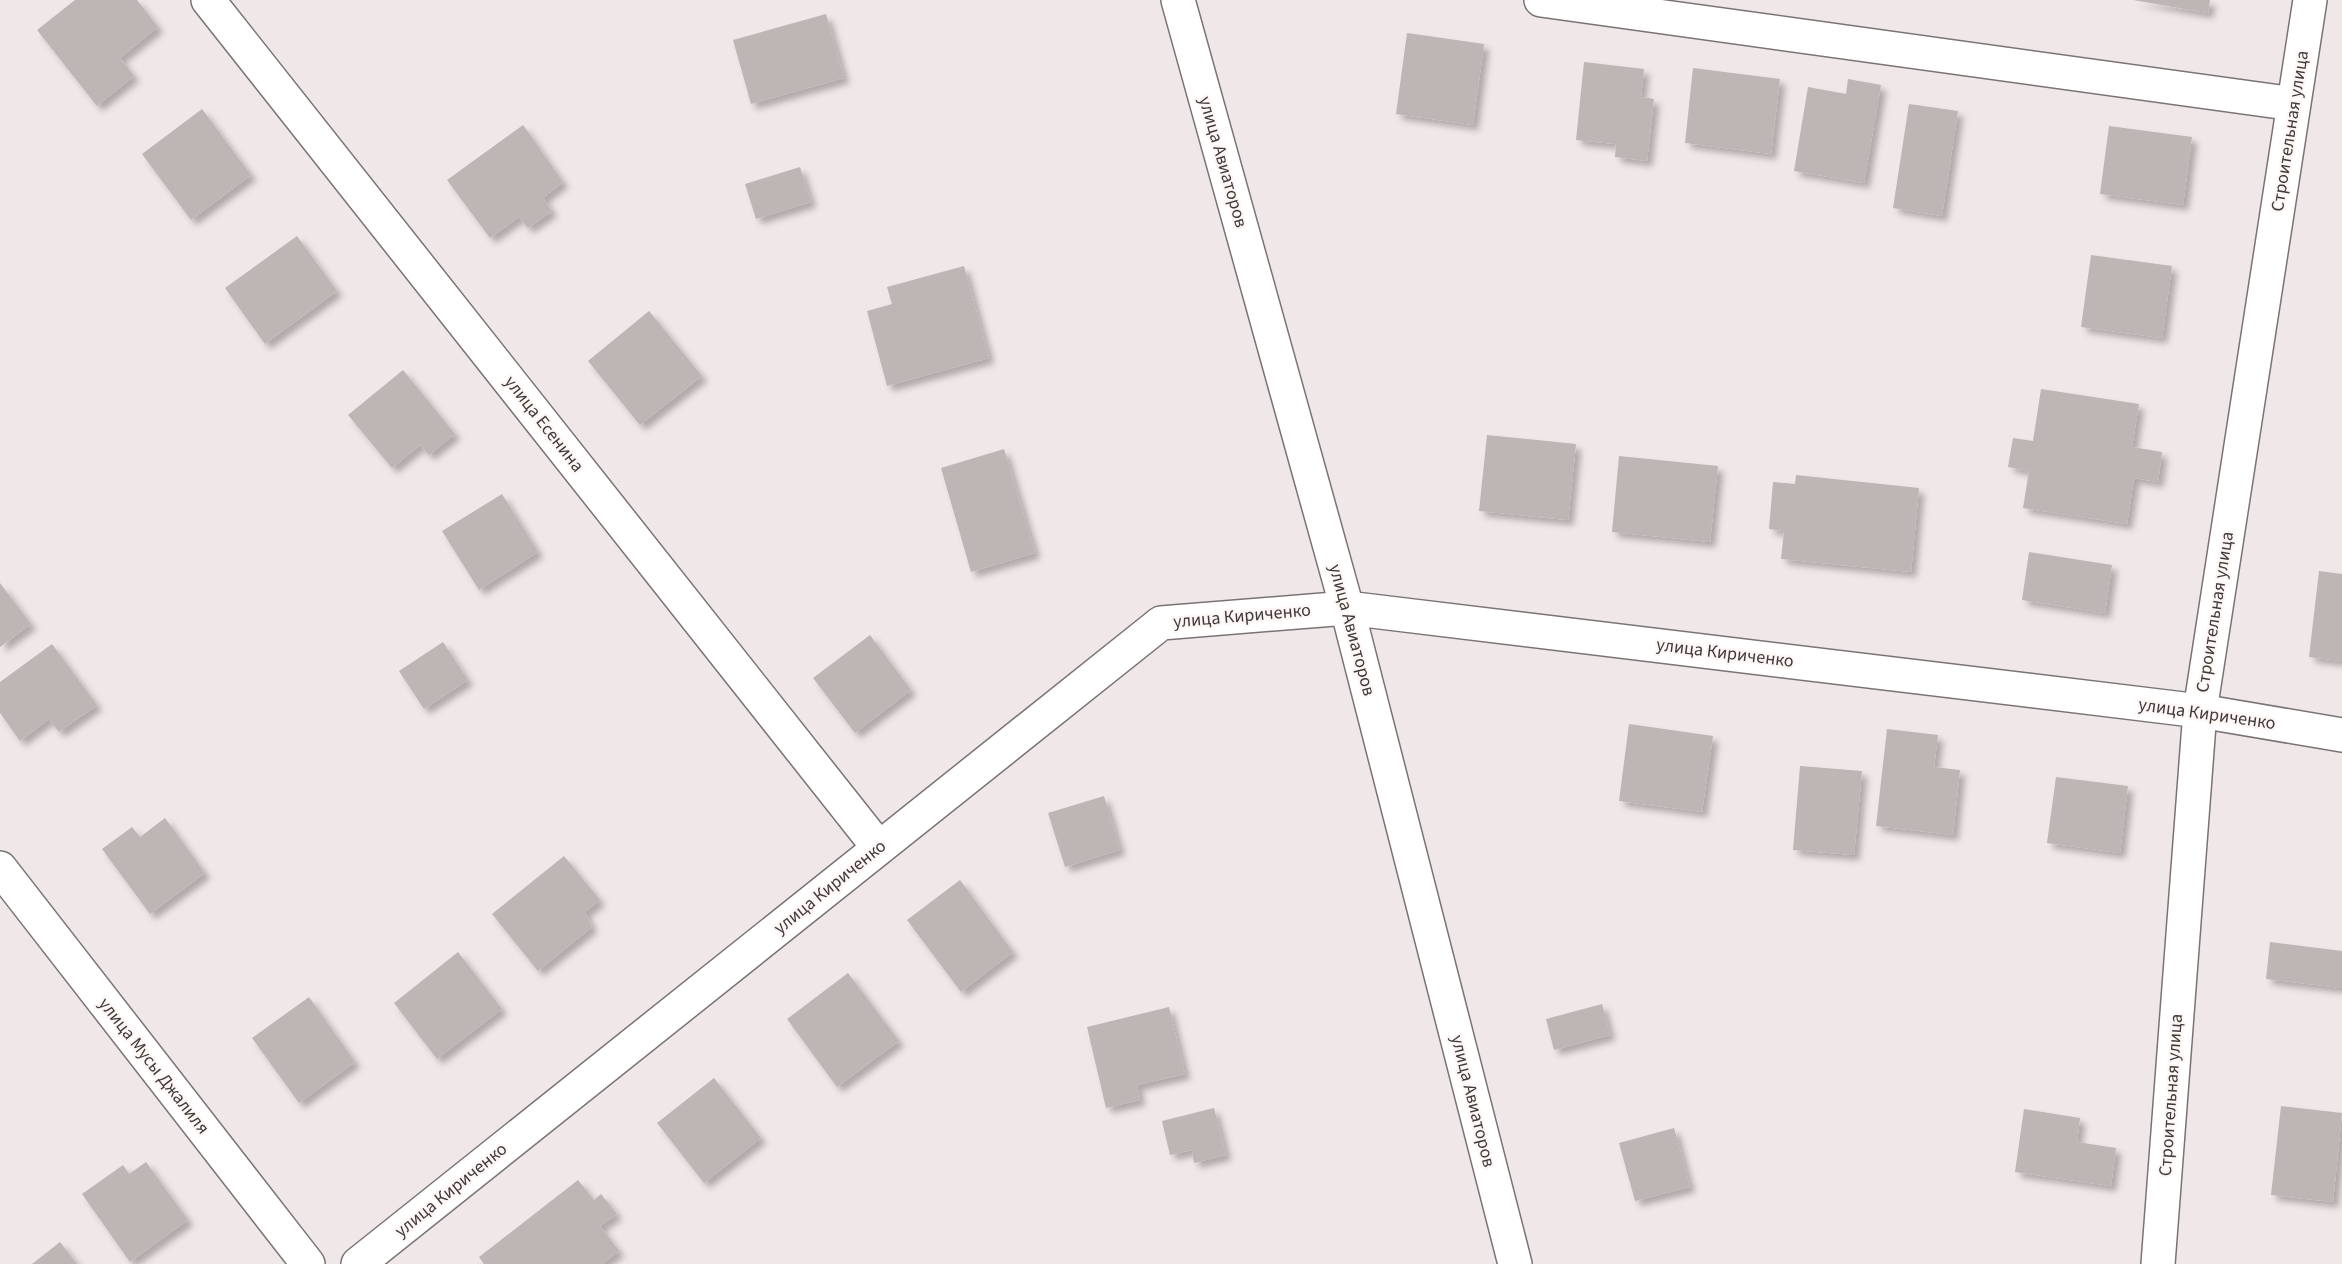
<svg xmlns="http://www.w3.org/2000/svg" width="2342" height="1264" font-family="'Source Sans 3',sans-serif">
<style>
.building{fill:#beb5b5;filter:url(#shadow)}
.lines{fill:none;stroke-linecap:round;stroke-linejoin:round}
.street-casing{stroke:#7b7373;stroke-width:36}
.street{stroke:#fff;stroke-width:33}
.labels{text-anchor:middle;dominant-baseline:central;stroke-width:4.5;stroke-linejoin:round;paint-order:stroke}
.street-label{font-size:18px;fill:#3e3a3a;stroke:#fef5f5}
</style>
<defs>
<filter id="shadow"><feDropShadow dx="5.5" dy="5.5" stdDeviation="3" flood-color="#0004"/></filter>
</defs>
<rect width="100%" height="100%" fill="#f0e7e8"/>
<path class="building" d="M75 0H137L158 27 120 58 134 76 97 106 37 30Z
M2133 0H2210L2208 13Z
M826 14 844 78 751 104 733 40Z
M1407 33 1484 44 1473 125 1396 114Z
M1584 62 1644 69 1641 97 1654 99 1647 161 1615 157 1616 144 1576 140Z
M1693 68 1780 79 1771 154 1685 143Z
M1848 79 1881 85 1864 183 1794 171 1808 87 1846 94Z
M1909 104 1958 111 1942 216 1893 208Z
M202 109 251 175 191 220 142 154Z
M523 125 563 182 543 198 552 211 528 228 519 217 490 238 447 180Z
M2109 126 2192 137 2183 205 2100 194Z
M800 167 811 202 756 219 745 184Z
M297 236 337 291 265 344 225 288Z
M2091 255 2172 266 2162 338 2081 327Z
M964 266 989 358 887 386 867 311 892 304 887 287Z
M649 311 702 376 640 425 588 361Z
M403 370 455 434 429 455 420 445 392 468 348 415Z
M2041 389 2139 404 2132 447 2162 452 2158 482 2134 478 2127 524 2023 508 2029 471 2008 467 2013 438 2033 441Z
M1487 435 1576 444 1568 520 1479 511Z
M1004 449 1035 553 971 572 941 468Z
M1619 456 1718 466 1710 542 1612 532Z
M1796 475 1919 488 1911 572 1781 559 1784 531 1769 529 1773 482 1795 484Z
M502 494 538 552 479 590 442 531Z
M2029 552 2112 565 2105 613 2022 600Z
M2319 571 2342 574V661L2309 657Z
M0 583 31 624 0 647Z
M870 635 911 690 855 733 813 678Z
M443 642 468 680 424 709 399 671Z
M52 644 97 705 59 732 49 719 20 741 0 713V682Z
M1629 724 1713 736 1702 812 1619 801Z
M1887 729 1938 735 1934 767 1960 770 1953 835 1876 826Z
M1800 766 1862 771 1854 855 1793 850Z
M2056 777 2128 786 2120 853 2047 843Z
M1104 796 1120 850 1065 867 1048 813Z
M165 818 205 873 150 914 102 849 132 827 140 837Z
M564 856 600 900 585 912 592 927 538 971 492 914Z
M960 880 1013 952 961 992 907 920Z
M2270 942 2342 951V988L2266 979Z
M458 952 502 1009 437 1059 394 1003Z
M848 973 899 1041 837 1087 787 1019Z
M309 997 355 1062 299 1103 252 1038Z
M1602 1004 1610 1035 1554 1050 1546 1019Z
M1169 1007 1185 1074 1137 1085 1140 1100 1106 1108 1087 1027Z
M714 1078 761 1138 704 1183 657 1123Z
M2281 1106 2342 1113 2333 1202 2271 1195Z
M1214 1108 1226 1155 1194 1163 1192 1150 1170 1155 1162 1121Z
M2024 1109 2080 1118 2077 1142 2116 1148 2111 1186 2015 1172Z
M1674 1128 1690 1187 1635 1201 1619 1143Z
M146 1162 188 1220 130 1262 82 1194 123 1165 129 1174Z
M578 1180 594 1200 601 1194 617 1214 600 1226 619 1251 602 1264H484L479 1257Z
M60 1242 77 1264H32Z"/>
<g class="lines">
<g class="street-casing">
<path id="street" d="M208 0 879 848
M1178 0 1347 608 1515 1264
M1541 0 2294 104
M0 868 308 1264
M358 1264 1161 623 1347 608 2200 711 2342 735
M2158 1264 2200 711 2310 0"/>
</g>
<use href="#street" class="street"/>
</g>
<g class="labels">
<g class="street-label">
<text transform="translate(2290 131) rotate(-81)">Строительная улица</text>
<text transform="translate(1223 162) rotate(74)">улица Авиаторов</text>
<text transform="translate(544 424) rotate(52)">улица Есенина</text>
<text transform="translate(2215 612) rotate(-81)">Строительная улица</text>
<text transform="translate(1242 616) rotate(-5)">улица Кириченко</text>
<text transform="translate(1352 630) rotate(75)">улица Авиаторов</text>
<text transform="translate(1725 653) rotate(7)">улица Кириченко</text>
<text transform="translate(2207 714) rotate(8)">улица Кириченко</text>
<text transform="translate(830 887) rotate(-39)">улица Кириченко</text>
<text transform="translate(154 1066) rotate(52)">улица Мусы Джалиля</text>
<text transform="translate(2171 1095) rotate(-86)">Строительная улица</text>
<text transform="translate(1473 1101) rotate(76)">улица Авиаторов</text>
<text transform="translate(451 1190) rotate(-39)">улица Кириченко</text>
</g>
</g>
</svg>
